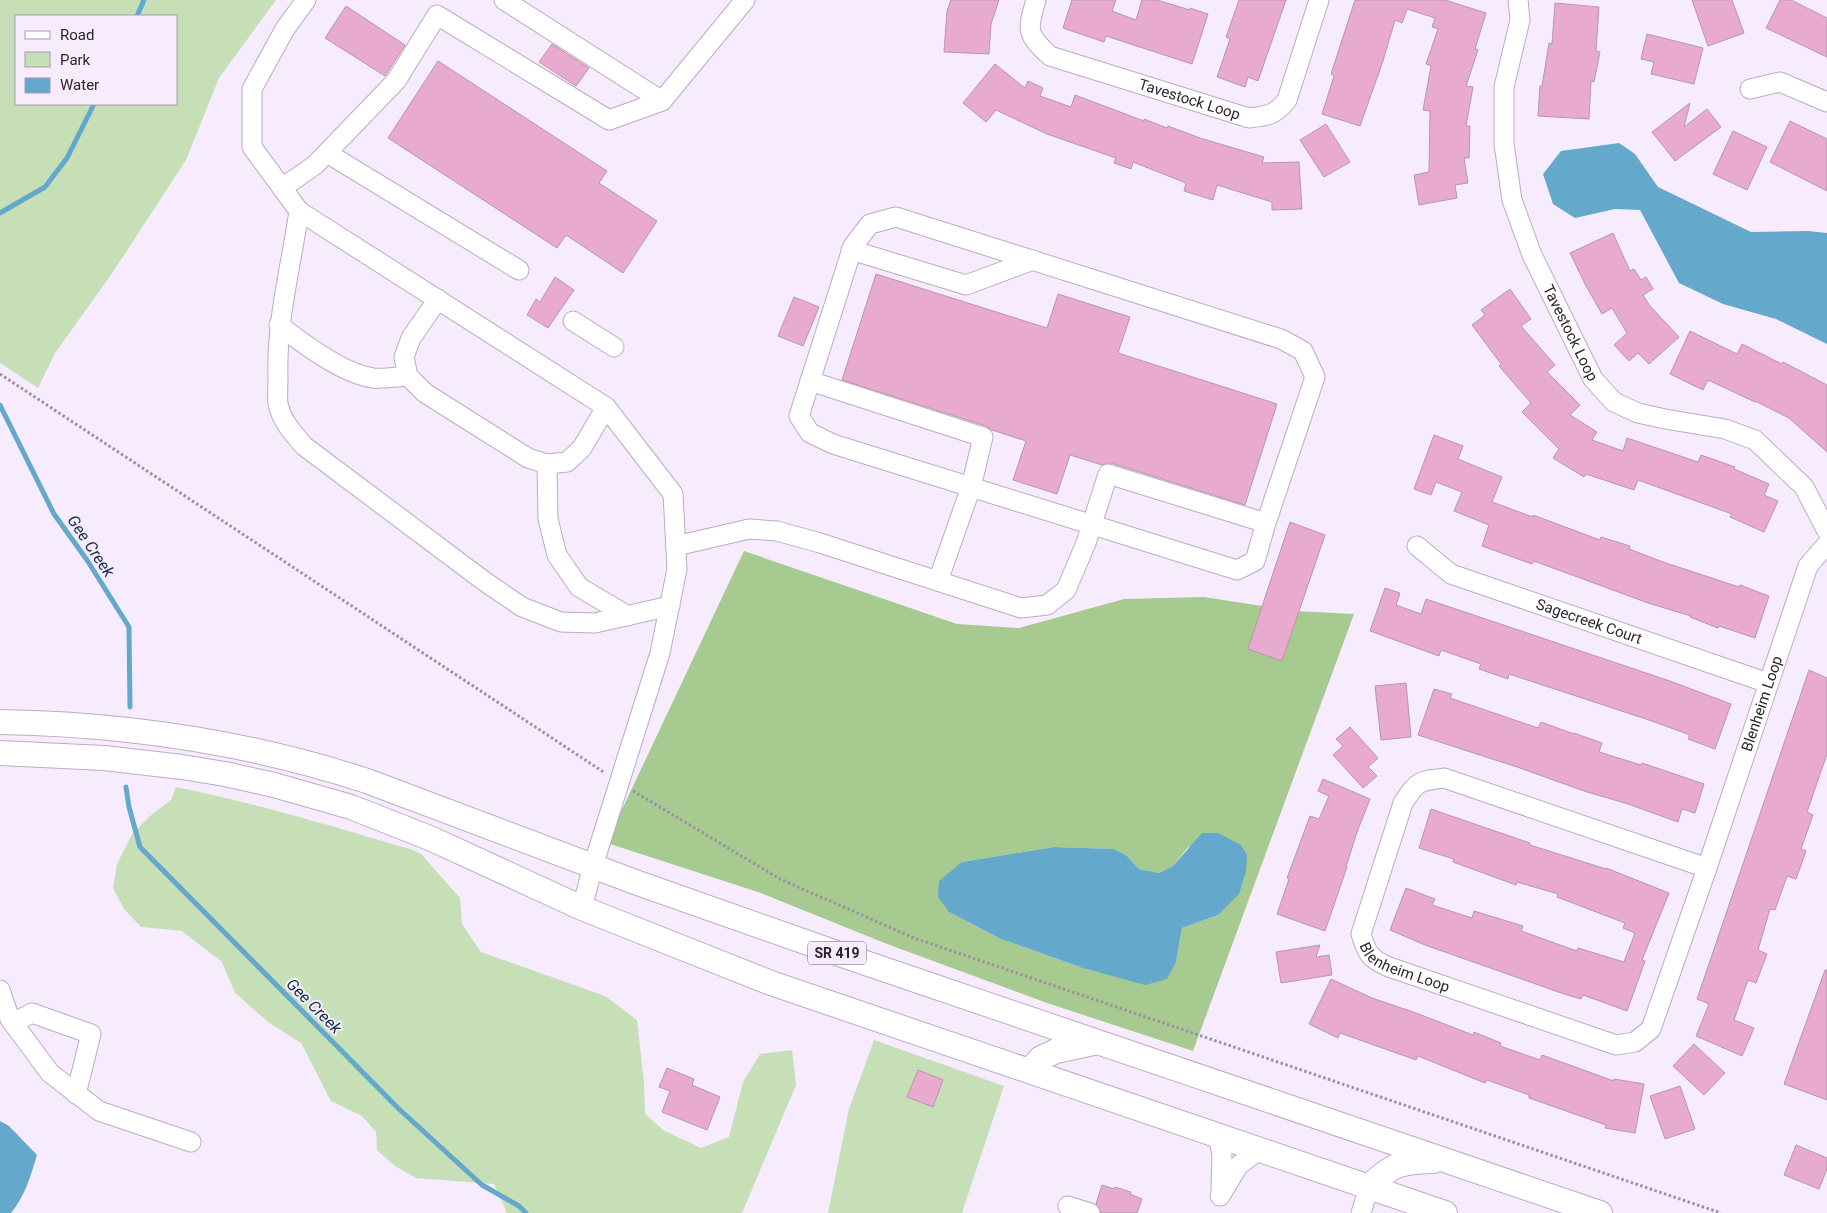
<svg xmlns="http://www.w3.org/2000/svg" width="1827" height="1213" font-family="Roboto,sans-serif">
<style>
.green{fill:#c6dfb7;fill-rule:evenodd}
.forest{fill:#a7ca90;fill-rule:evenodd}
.water{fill:#64a8cb}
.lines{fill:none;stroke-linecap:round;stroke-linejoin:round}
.stream{stroke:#64a8cb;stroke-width:5}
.building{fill:#e8aacf;stroke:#b797aa}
.minor-casing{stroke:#bcaac7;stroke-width:21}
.major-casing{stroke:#bcaac7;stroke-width:26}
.path{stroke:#9b92a0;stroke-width:3;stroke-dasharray:2.5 2.5;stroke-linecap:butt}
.minor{stroke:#fff;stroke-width:19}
.major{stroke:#fff;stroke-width:24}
.labels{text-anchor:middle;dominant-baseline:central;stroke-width:4;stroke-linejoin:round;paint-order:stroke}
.shield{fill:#f7ecfe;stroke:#68606d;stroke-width:1}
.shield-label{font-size:14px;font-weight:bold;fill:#2b242f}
.street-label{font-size:15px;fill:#2b242f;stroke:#f7ecfe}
.water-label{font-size:16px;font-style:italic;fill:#113140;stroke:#f7ecfe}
</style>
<rect width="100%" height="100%" fill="#f7ecfe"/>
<path class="green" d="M0 0H276L219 78 186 160 113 272 55 353 38 388 0 363ZM176 16V104H16V16Z
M176 787C256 803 335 827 413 850L421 854 460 898 462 924 481 952 605 996 637 1020 644 1083 645 1114 663 1130 701 1148 729 1137 743 1082 760 1054 792 1050 796 1085 742 1213H507L494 1184 416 1178 395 1166 377 1150 376 1132 362 1116 331 1101 301 1043 268 1022 235 993 222 962 182 931 141 927 124 909 113 888 117 864 132 834 150 816 171 800Z
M874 1040 1004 1086 962 1213H828L849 1109Z"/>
<path class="forest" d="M744 551 957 624 1019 628 1124 599 1204 597 1295 611 1354 614 1193 1051 1047 1003 887 944 761 893 610 844 617 820ZM1189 846 1218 915 1182 928 1176 962 1080 967 1001 939 949 912 962 862 1054 847 1114 849 1126 855 1139 869 1159 873 1173 866Z"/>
<path class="water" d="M1619 143 1635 154 1658 187 1751 232 1808 231 1827 233V344L1776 319 1723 304 1679 283 1640 210 1615 209 1575 218 1553 204 1543 174 1561 151Z
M1202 833H1218L1241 845 1247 855 1246 871 1239 894 1218 915 1182 928 1176 962 1167 979 1145 985 1080 967 1001 939 949 912 938 897 939 881 962 862 1054 847 1114 849 1126 855 1139 869 1159 873 1173 866Z
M0 1121 9 1126 37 1155C31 1175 25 1196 11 1213H0Z"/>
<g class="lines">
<path class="stream" d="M137 16 144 0
M0 213 45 187 67 158 94 104
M0 405 54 514 87 560 129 627 130 707
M126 787 129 807 140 847 399 1109 482 1185 519 1206 526 1213"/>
</g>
<path class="building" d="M951 0H999L991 24 989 54 944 52 947 11Z
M1072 0H1116L1112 11 1136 20 1142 0H1157L1190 10V8L1208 14 1192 64 1106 36 1104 42 1063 28Z
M1239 0H1286L1258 81 1248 77 1245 87 1217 77 1230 39 1226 37Z
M1355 0H1445L1486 13 1475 49 1478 50 1466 86 1473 87 1466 126H1470L1469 158H1464L1468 183 1455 185 1457 198 1419 205 1414 175 1429 172 1430 111 1423 110 1431 66 1426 64 1438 29 1432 27 1435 18 1407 9 1402 23 1395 20 1383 61 1360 126 1322 114 1334 76 1331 74Z
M1692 0H1732L1744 33 1708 46Z
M1780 0H1791L1827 18V57L1766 28Z
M1555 3 1599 7 1596 51 1600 52 1594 82 1591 81 1589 119 1538 116 1540 86H1542L1549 43 1552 44Z
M346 6 405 45 385 76 325 38Z
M1647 34 1703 48 1694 84 1651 74 1654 62 1641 59Z
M552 44 589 68 576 86 539 62Z
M438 61 607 171 599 183 657 221 623 273 566 235 557 248 388 138Z
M995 64 1025 88 1028 81 1043 88 1040 96 1071 107 1075 95 1144 121V119L1167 128 1168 126 1200 138 1264 157 1262 163 1299 162 1302 209 1272 210V202L1217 185 1213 200 1184 191 1186 183 1133 162 1131 169 1114 163 1116 158 1047 134 996 110 986 122 963 103Z
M1690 103 1684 127 1707 109 1721 127 1675 161 1652 132Z
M1790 121 1827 139V191L1770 162Z
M1326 124 1350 162 1324 177 1300 140Z
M1733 131 1767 147 1747 190 1713 174Z
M1613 233 1630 271 1634 269 1641 280 1646 277 1653 289 1643 295 1650 306 1679 337 1649 364 1638 353 1629 361 1614 345 1627 333 1612 308 1602 314 1586 286 1570 253Z
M876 274 1047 328 1058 294 1130 317 1118 353 1277 404 1245 505 1111 463 1102 465 1070 455 1057 494 1013 480 1026 441 992 430 986 426 842 380Z
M555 277 574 290 548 328 527 315 536 299 540 302Z
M1510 289 1531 319 1521 326 1555 365 1547 372 1580 405 1570 415 1597 432 1592 440 1623 451 1627 438 1698 462 1701 455 1735 467 1734 469 1769 484 1764 495 1778 501 1764 532 1730 517 1732 514 1638 480 1634 490 1586 474 1584 477 1553 458 1559 449 1522 412 1531 403 1499 366 1501 364 1472 325 1485 315 1481 310Z
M794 297 819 307 803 346 778 336Z
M1690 331 1737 354 1742 344 1782 364 1783 362 1827 385V452L1789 418 1755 401V402L1708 380 1703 390 1670 374Z
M1434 435 1463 446 1458 459 1502 477 1492 502 1533 517V515L1600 540 1601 537 1630 546 1629 549 1663 562 1739 587 1740 585 1769 596 1755 638 1719 626 1718 628 1690 617 1691 616 1648 603 1534 561 1532 564 1482 546 1489 525 1454 511 1462 492 1436 482 1431 495 1414 489Z
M1290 522 1325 535 1282 661 1248 649Z
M1385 588 1400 593 1396 605 1421 614 1426 599 1670 681 1731 704 1715 749 1688 739 1690 735 1649 720 1509 674 1508 679 1479 669 1481 664 1441 650 1439 656 1370 631Z
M1809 670 1827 678V754L1807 812 1813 815 1801 849 1806 851 1796 879 1787 876 1775 910 1770 909 1758 950 1767 954 1756 983 1748 980 1734 1020 1754 1028 1742 1056 1696 1036 1709 1004 1697 999Z
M1406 683 1411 737 1381 740 1375 686Z
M1434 689 1452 694 1450 698 1538 728 1541 722 1574 734V733L1602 743 1599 752 1641 765 1642 763 1704 784 1695 813 1682 809 1678 822 1628 804 1584 791 1517 767 1418 735Z
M1350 727 1378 758 1368 767 1377 776 1363 788 1333 755 1343 746 1336 739Z
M1323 779 1370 799 1357 832 1346 867H1347L1325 931 1277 914 1289 879 1287 878 1310 816 1319 819 1329 796 1318 791Z
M1431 809 1530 843V845L1606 869V868L1669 893 1642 960 1645 961 1627 1011 1583 995 1581 999 1564 994 1425 945 1390 930 1406 888 1435 899 1432 905 1472 918 1474 911 1510 922 1523 926 1521 931 1577 951 1578 948 1624 962 1635 933 1623 928 1625 923 1557 897 1558 894 1517 882 1516 885 1453 862 1454 859 1419 848Z
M1320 945 1316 957 1329 955 1332 975 1281 983 1276 952Z
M1825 970H1827V1100L1784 1084Z
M1331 979 1372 998 1416 1013 1473 1035 1474 1032 1501 1043 1500 1046 1540 1060 1542 1055 1614 1081V1079L1644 1084 1635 1133 1605 1128 1606 1125 1529 1098V1095L1487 1080 1485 1083 1418 1056 1416 1060 1340 1033 1338 1038 1309 1024Z
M1694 1044 1725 1073 1704 1095 1673 1066Z
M667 1068 694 1079 692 1085 720 1097 707 1130 662 1112 670 1091 659 1087Z
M918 1070 943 1080 933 1107 907 1097Z
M1680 1086 1695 1129 1665 1139 1650 1096Z
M1796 1145 1827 1158V1169L1819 1189 1784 1175Z
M1102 1185 1114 1189 1115 1187 1131 1192 1130 1194 1142 1199 1137 1213H1101L1096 1204Z"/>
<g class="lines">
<g class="minor-casing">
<g id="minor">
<path d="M306 0 285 29 252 89V147L299 211 606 407 673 494 677 569 660 653 593 866 582 908"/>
<path d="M504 0 662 101"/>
<path id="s1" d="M1036 0C1027 30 1026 34 1050 56L1249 118C1268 116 1275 115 1287 100L1319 0"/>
<path id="s2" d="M1518 0 1520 20 1504 87V144L1512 200 1532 255 1593 379 1614 402 1638 413 1665 419 1725 429 1755 440 1804 487 1827 531"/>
<path d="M1750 89 1780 82 1827 102"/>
<path d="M327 153 519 270"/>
<path d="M282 188 315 165 396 81 437 15 609 120 662 101 745 0"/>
<path d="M299 211C291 267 276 321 278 378 278 386 277 396 278 404 282 422 293 433 304 446L484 581 522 607 561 622 595 623 670 606"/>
<path d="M851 250 966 285 1033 260"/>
<path d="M438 299 411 338 404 357 408 376 425 393 528 458 547 464 567 462 582 448 606 407"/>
<path d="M573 321 614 347"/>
<path d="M279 325C302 343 343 374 373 378 384 379 396 377 408 376"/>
<path d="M810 381 983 437 971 487 938 581"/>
<path d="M547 464 548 519 557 555 579 587 628 616"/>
<path d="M676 546 749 529 777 531 820 543 1021 608 1047 605 1066 590 1086 543 1108 474 1266 523 1315 377 1303 351 1281 339 896 217 870 224 853 246 799 416 810 433 833 444 1237 570 1255 561 1266 523"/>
<path id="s3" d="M1417 546 1451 574 1768 683"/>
<path id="s4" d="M1707 868 1444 778C1419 781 1417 781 1403 803L1361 934C1367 954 1370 959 1389 967L1616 1045 1635 1042 1651 1029 1707 868 1808 566 1827 544"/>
<path d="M0 990 10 1019 50 1073 99 1111 191 1142"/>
<path d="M13 1023 32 1013 91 1034 76 1094"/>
<path d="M1218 1136 1222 1154 1221 1190"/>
<path d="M1220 1196 1238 1166 1259 1150"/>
<path d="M1068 1206 1090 1213"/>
<path d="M1361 1213 1369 1187"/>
</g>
</g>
<g class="major-casing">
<path id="major" d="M0 722C125 724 248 742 367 781L635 882 845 956 1600 1213
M0 753 104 758 182 767 225 774 274 785 351 807 432 839 582 908 771 983 1445 1213
M1029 1071 1041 1058 1056 1051 1098 1042
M1369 1187C1392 1164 1400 1162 1433 1161"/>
</g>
<path class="path" d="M0 374 605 773
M633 791 780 879 914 938 1721 1213"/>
<use href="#minor" class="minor"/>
<use href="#major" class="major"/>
</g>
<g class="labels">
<rect class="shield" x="808" y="941.5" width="58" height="23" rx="4"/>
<g class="shield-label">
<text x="837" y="953">SR 419</text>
</g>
<g class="street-label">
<text stroke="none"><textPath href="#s1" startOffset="210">Tavestock Loop</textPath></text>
<text stroke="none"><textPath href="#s2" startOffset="348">Tavestock Loop</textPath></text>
<text stroke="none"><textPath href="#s3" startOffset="190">Sagecreek Court</textPath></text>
<text stroke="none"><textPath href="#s4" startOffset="1136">Blenheim Loop</textPath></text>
<text stroke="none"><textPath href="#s4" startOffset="526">Blenheim Loop</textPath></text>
</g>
<g class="water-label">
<text transform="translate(91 546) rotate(56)">Gee Creek</text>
<text transform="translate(314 1006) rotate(45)">Gee Creek</text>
</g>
</g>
<rect x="15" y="15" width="162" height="90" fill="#f7ecfe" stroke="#a59cab"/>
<rect x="25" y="31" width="25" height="8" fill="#ffffff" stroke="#a59cab"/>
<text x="60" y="40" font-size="15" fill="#2b242f">Road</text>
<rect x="25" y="52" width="25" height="15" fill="#c6dfb7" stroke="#a59cab"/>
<text x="60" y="65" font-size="15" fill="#2b242f">Park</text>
<rect x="25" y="78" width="25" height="15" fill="#64a8cb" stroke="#a59cab"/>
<text x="60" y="90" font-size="15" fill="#2b242f">Water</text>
</svg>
